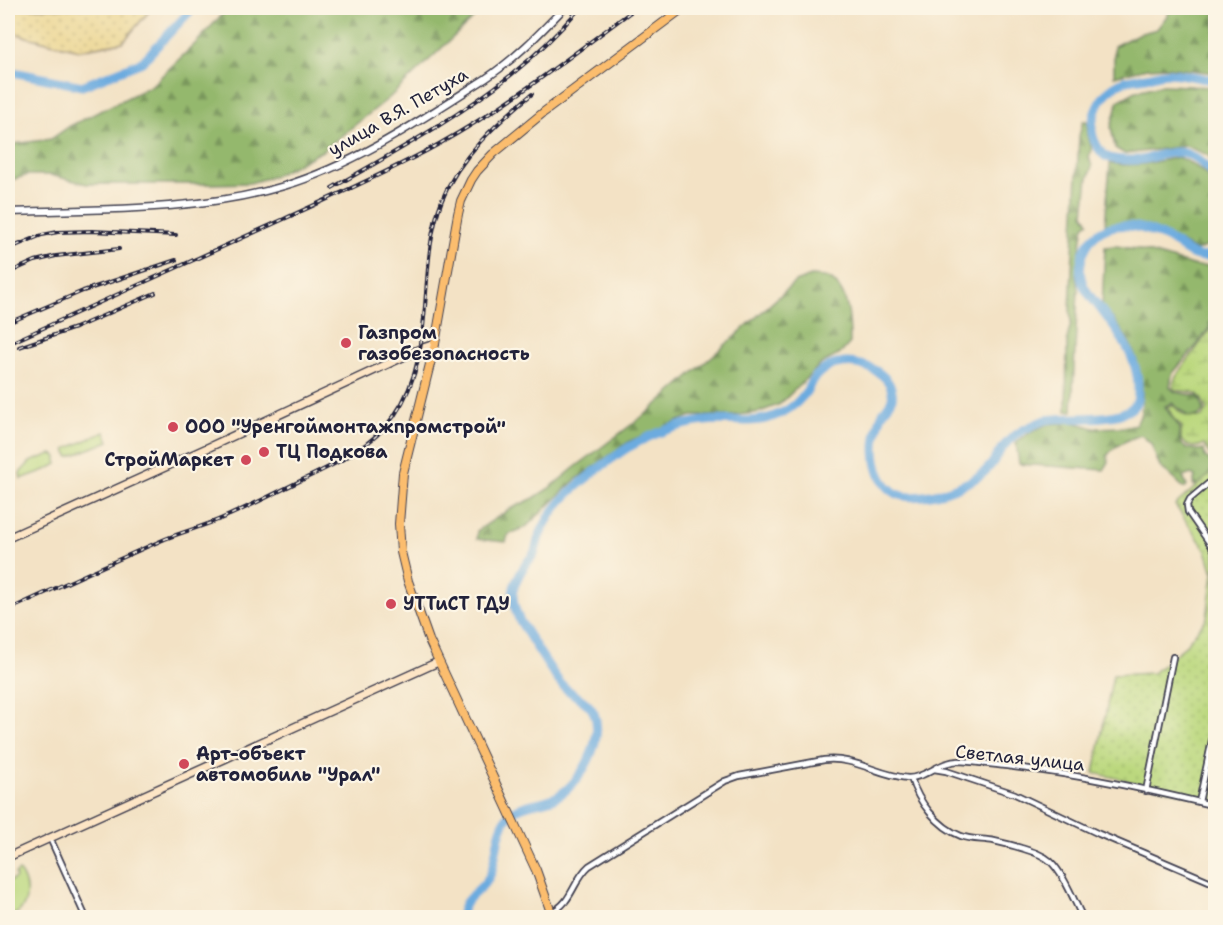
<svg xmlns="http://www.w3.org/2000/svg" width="1223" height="925" font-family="'Shantell Sans',sans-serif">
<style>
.grass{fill:#bbd87e;stroke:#6e7d5c;stroke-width:1.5}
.forest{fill:url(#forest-firs);stroke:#5b6d54;stroke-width:1.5}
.wetland{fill:url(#wetland-marsh);stroke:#6e7d5c;stroke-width:1.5}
.sand{fill:url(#sand-dots);stroke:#887e6c;stroke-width:1.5}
.garden{fill:url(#garden-dots);stroke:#6e7d5c;stroke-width:1.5}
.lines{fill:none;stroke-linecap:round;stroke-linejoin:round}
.river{stroke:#6cabdf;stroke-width:9}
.minor-casing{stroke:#413f50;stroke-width:8}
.tertiary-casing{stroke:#413f50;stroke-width:9}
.secondary-casing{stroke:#413f50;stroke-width:10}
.trunk-casing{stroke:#413f50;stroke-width:10}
.minor{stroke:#fff;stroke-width:4.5}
.tertiary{stroke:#fff;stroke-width:6}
.secondary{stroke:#fde5c5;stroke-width:7}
.trunk{stroke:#fbbd6e;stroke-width:8}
.rail-casing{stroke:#22223b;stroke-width:4}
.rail{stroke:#fcf5e5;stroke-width:1.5;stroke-dasharray:4.5;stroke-linecap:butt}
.poi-dot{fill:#d1495b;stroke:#fcf5e5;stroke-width:2}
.labels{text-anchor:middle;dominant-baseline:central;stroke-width:4.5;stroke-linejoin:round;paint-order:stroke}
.street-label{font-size:18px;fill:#22223b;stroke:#fcf5e5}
.poi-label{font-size:18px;font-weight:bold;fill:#22223b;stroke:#fcf5e5;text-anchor:start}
</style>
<defs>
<pattern id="forest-firs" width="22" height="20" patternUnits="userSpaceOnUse" patternTransform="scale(1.5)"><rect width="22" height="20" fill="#94b86d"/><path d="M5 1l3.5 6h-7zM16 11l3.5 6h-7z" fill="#78955b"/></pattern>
<pattern id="wetland-marsh" width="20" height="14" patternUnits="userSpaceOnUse" patternTransform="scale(1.5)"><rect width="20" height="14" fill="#bbd87e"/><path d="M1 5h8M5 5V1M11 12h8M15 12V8" fill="none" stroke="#a0b96e"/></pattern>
<pattern id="sand-dots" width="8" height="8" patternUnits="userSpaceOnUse" patternTransform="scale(1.5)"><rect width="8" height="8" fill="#eeda9e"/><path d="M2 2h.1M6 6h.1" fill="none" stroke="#ccbb89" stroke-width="1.8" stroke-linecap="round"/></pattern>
<pattern id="garden-dots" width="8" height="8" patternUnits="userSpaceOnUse" patternTransform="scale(1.5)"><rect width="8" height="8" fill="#bbd87e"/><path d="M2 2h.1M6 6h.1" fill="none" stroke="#a0b96e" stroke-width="1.8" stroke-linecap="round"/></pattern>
</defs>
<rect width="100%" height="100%" fill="#fcf5e5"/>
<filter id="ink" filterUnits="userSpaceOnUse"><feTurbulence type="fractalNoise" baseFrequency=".0167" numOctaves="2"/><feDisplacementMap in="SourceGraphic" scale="12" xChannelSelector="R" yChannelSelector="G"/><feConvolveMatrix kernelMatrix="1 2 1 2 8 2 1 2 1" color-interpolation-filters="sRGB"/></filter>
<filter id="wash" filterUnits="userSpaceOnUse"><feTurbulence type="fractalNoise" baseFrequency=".008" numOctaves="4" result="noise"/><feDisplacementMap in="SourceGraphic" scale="24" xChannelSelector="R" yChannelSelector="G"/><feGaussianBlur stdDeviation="1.35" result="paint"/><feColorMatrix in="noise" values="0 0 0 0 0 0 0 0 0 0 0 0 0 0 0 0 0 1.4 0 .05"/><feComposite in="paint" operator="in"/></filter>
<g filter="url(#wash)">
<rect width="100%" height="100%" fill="#f3e2c5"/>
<path class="grass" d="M105 432 109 441 69 457 68 456 66 449Z
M51 454 55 455 57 457V464L48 469 21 479 20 473 30 462Z
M19 871C29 885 31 907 12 916L9 913H8V882L16 878 15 874Z"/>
<path class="forest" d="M228 8H484L389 98 322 151 274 176 250 183 213 184H87L50 175H28L8 181V145L51 139 70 126 151 86 196 43Z
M1170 8H1215V73L1165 67 1147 68 1114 76V46L1138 34 1157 29 1169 13Z
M1162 85 1215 87V164L1208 155 1186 146 1125 154 1115 148 1111 127 1118 101 1136 91Z
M1083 121H1087L1088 135 1092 150 1089 157 1092 167 1088 178 1084 214 1089 222 1084 226 1076 275 1078 290 1072 411H1066L1067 339 1071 323 1070 308 1079 136Z
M1178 157C1192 163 1207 172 1214 186 1217 192 1216 232 1216 242L1214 243 1196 251C1166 234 1141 216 1105 226L1110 163 1125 165 1144 164Z
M1116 246 1137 249 1196 266H1215V316L1212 324 1197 345 1172 374 1170 387 1175 392 1198 396 1201 401 1204 411C1200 416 1194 418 1188 416L1172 403 1165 406V407L1180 428C1177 447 1186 450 1204 450L1205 457C1213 461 1216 465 1215 474L1197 485H1193L1195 476 1191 474 1183 477 1187 486 1184 488 1169 474 1160 467 1151 444 1141 435C1129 439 1114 445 1107 456L1109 462 1104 470 1019 464 1016 442 1031 432 1047 424 1073 422 1094 428 1123 427 1136 424C1143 414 1142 405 1142 393 1141 355 1126 333 1102 306L1105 247Z
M811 276C816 277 826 276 830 279 850 292 850 323 850 343L840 354 821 364 780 404 760 412 731 416H691L630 441 574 481 527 526 508 535 506 542 477 539V531L510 509 534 498 551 487 574 468 647 413 733 338 795 282Z"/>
<path class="wetland" d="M1215 319V420C1214 423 1211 426 1210 430 1207 439 1213 448 1212 458L1204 445C1194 448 1189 448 1181 440V433L1182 427 1174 419 1167 406 1173 405C1183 416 1186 418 1202 417L1207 410C1197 387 1197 394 1175 390L1173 387 1175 378 1211 328Z"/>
<path class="sand" d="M8 8H152L123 42 79 50 27 37 8 31Z"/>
<path class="garden" d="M1215 470V801L1094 773 1113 675 1153 673 1184 647 1207 618 1213 573 1206 550 1175 505Z"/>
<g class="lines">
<path class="river" d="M8 71 82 86 142 62 193 8
M1216 80C1200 79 1185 74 1170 73 1162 72 1155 76 1147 77 1131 79 1118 80 1106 94 1097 104 1091 119 1092 132 1093 140 1099 151 1105 156 1113 161 1138 161 1146 159 1157 156 1167 152 1178 152 1194 153 1205 166 1216 177
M461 918C462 913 463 908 465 904 472 892 485 888 491 873 497 856 497 825 511 813 524 803 540 804 554 798 580 786 605 741 594 713 588 700 573 696 563 686 557 680 552 671 547 664 538 650 529 636 520 621 509 598 511 585 526 564 528 561 531 558 533 555 537 549 537 543 539 537 543 528 548 518 554 510 566 494 583 481 599 468 609 461 619 453 629 447 652 434 679 424 705 421 727 418 751 425 772 417 784 413 795 406 803 396 807 392 809 386 812 381 824 364 842 360 861 365 874 368 890 377 892 392 894 402 887 405 883 413 881 416 880 420 879 424 872 446 873 478 894 492 902 498 914 497 924 496 943 494 978 482 990 466 994 462 996 456 1000 451 1006 442 1015 435 1023 430 1030 427 1038 422 1046 420 1067 415 1130 425 1137 400 1138 398 1138 389 1138 387 1138 358 1119 333 1102 311 1096 303 1088 295 1084 286 1076 270 1082 246 1096 235 1115 218 1145 227 1166 238 1185 247 1191 262 1216 255"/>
</g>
</g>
<g filter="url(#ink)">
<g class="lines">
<g class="minor-casing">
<path id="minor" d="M1215 551 1188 512 1187 505 1190 499 1216 477
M934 769 946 771 1015 794 1099 834 1216 884
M911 778C918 802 938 827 961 836 971 840 983 839 994 841 1003 843 1012 845 1021 848 1031 851 1042 854 1050 861 1064 874 1074 901 1083 918
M1146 791 1173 657
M1199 802 1216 721
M50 838 86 918
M551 912C572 904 573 880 589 866L725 781 739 776 824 760C853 756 879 776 908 778 926 778 940 761 959 761 977 762 996 765 1014 767 1082 775 1149 790 1216 806"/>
</g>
<g class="tertiary-casing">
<path id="tertiary" d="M8 212C97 209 198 212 284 186 357 164 422 119 485 79 515 59 539 34 564 8"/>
</g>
<g class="secondary-casing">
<path id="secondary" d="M8 538 205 449 420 349 435 344
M8 857 438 662"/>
</g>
<g class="trunk-casing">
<path id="trunk" d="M553 918 536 870 429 640 408 581 401 552 399 524 403 473 435 344 458 214 461 201 471 180 477 171 493 154 544 112 683 8"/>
</g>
<use href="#minor" class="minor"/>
<use href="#tertiary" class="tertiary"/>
<use href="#secondary" class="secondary"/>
<use href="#trunk" class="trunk"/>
<g class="rail-casing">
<path id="rail" d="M332 188C393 153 456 119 511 75 536 55 559 32 580 8
M8 249 42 235 58 232 92 231 176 235
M8 273 35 261 56 256 119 249
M8 323 83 291 176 260
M8 344C100 302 192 261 284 219 336 195 389 172 439 144 509 105 572 55 636 8
M19 347 75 328 155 293
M8 610C60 586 112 562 165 539 185 531 205 526 225 517 251 506 277 492 302 480 336 464 372 447 394 416 439 352 415 269 442 200 459 157 497 123 532 94"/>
</g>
<use href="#rail" class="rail"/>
</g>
</g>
<g class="poi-dot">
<circle cx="346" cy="343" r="6"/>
<circle cx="173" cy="427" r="6"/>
<circle cx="264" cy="452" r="6"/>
<circle cx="246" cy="460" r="6"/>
<circle cx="391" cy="604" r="6"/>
<circle cx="184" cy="764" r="6"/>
</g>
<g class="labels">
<g class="street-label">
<text transform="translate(398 112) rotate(-30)">улица В.Я. Петуха</text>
<text transform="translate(1020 758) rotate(6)">Светлая улица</text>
</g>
<g class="poi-label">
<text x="358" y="333">Газпром<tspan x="358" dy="21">газобезопасность</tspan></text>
<text x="185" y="427">ООО "Уренгоймонтажпромстрой"</text>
<text x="276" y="452">ТЦ Подкова</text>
<text x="234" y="460" text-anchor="end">СтройМаркет</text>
<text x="403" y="604">УТТиСТ ГДУ</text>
<text x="196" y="754">Арт-объект<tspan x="196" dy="21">автомобиль "Урал"</tspan></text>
</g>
</g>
<rect width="1223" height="925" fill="none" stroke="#fcf5e5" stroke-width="30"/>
</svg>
